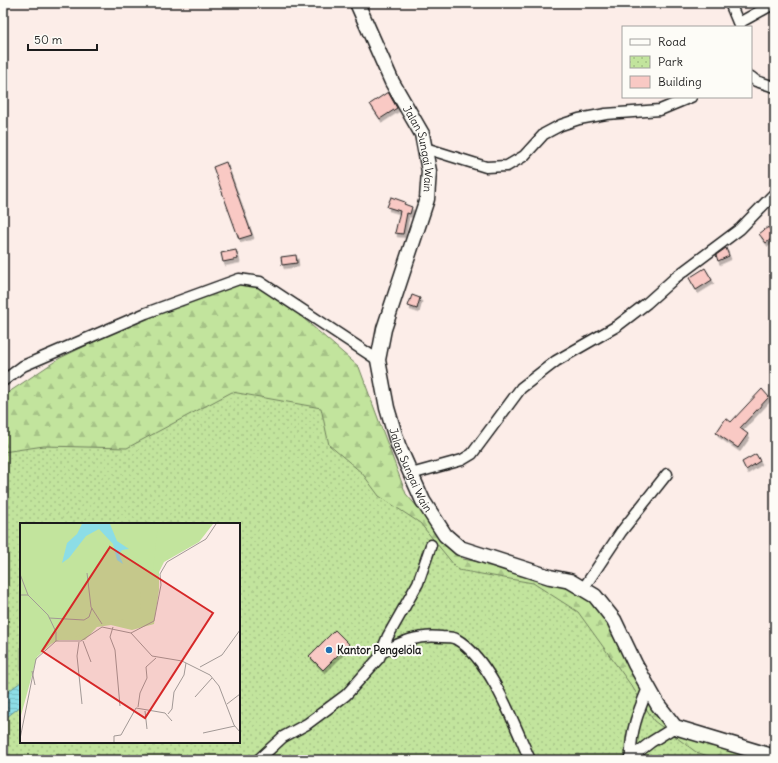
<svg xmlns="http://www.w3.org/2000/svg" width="778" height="763" font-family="Delius,sans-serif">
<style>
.forest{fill:url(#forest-firs);stroke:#6f805c}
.park{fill:url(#park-dots);stroke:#6f805c;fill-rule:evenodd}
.water{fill:url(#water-rules);stroke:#5f9095}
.building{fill:#f9c9c4;stroke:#1c1c1c;filter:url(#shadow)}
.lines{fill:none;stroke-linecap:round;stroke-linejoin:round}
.street-casing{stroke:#1c1c1c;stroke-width:13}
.secondary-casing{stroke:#1c1c1c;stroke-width:17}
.street{stroke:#fdfcf7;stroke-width:10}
.secondary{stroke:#fdfcf7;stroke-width:14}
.poi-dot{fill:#1f6fb2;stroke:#fdfcf7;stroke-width:1.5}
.labels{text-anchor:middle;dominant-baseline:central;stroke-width:4;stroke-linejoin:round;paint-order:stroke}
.street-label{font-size:11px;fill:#1c1c1c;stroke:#fdfcf7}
.poi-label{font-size:11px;font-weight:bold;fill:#1c1c1c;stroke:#fdfcf7;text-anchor:start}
.inset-road{fill:none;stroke:#a29996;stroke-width:1}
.view{fill:#d62828;fill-opacity:0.15;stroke:#d62828;stroke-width:2}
.inset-edge{fill:none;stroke:#1c1c1c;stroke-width:2}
</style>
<defs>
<pattern id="forest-firs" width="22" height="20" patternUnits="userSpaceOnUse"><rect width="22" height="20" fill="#c2e49d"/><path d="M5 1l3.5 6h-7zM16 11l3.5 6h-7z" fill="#a6c387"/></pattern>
<pattern id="park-dots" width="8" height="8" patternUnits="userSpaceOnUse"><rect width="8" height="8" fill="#c2e49d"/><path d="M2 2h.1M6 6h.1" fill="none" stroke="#a6c387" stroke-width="1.8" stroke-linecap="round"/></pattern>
<pattern id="water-rules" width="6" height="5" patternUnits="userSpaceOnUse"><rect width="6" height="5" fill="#8cdde6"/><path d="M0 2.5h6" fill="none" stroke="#78bdc5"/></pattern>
<filter id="shadow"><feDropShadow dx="2" dy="3.5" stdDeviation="0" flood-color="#0004"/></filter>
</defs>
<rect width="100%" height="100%" fill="#fcede8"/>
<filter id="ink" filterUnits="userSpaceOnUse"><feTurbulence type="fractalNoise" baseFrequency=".025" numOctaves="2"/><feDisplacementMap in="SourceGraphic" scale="8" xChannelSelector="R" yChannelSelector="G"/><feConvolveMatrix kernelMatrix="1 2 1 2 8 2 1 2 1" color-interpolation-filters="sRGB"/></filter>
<g filter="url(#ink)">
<path class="forest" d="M254 275 359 367 406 494 463 559 572 580 602 604 660 715 708 745 772 760H3V720L21 742H239V524H21L3 693V396L60 358 127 326Z"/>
<path class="park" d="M232 392 321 408 329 445 362 473 379 496 420 523 458 570 533 583 578 612 633 688 654 721 696 752 720 760H3V452L44 446 127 448ZM21 524H239V742H21Z"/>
<path class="water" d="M21 682V706L3 720V693H6Z"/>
<path class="building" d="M388 92 397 108 380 119 370 104Z
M226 162 252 235 239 239 213 167Z
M391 197 405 202 404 204 412 207 410 214 407 213 403 234 395 233 400 211 387 207Z
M768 227 775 236 766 243 759 234Z
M726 248 729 256 718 261 716 255Z
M236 250 238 259 223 262 221 253Z
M296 255 297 263 282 265 281 257Z
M705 268 712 280 696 290 689 278Z
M412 295 420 298 417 309 408 306Z
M762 389 769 397 740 428 748 434 738 448 716 433 726 418 731 422Z
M756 454 760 461 746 470 742 462Z
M335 630 349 644 323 670 309 656Z"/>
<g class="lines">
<g class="street-casing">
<path id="street" d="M730 3 740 27
M739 23 775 3
M751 77 756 81 775 87
M425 148 486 167 507 166 524 156 544 134 561 125 579 119 606 114 660 110 691 97
M3 381 23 366 146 313 239 279 260 282 378 360
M411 474 462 460 472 454 521 388 556 361 617 326 647 303 676 277 740 229 775 193
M583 589 621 532 667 474
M381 653C401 642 418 634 442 637 446 637 453 637 456 639 490 658 515 726 530 760
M631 756C630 731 639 710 648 688
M258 760 283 737 307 724 346 695 379 658 388 636 418 583 431 545
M628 760 651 742 675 727"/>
</g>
<g class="secondary-casing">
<g id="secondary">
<path id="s1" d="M357 3 392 82 422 134 429 171 427 199 384 329 378 360 387 408 398 445 423 501 445 535 460 548 550 577 570 581 595 596 614 620 635 664 658 705 675 727 775 757"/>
</g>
</g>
<use href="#street" class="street"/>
<use href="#secondary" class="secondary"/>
</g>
</g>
<circle class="poi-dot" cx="329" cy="650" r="4"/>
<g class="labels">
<g class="street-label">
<text stroke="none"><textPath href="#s1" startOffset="160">Jalan Sungai Wain</textPath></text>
<text stroke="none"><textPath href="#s1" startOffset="496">Jalan Sungai Wain</textPath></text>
</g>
<g class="poi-label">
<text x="337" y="650">Kantor Pengelola</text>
</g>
</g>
<g transform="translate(20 523)">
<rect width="220" height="220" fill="#fcede8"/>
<path d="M0 1H193L179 19 144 39 139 49V67L134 101 112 107 91 102 77 104 65 117H39L31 121 17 134 0 196Z" fill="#c2e49d"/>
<path d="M0 1H138L133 48 121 68 120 87 110 98 104 96 76 102 68 111 31 118 16 130 0 188Z" fill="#c2e49d"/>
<path d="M62 1H90L97 18 109 26 102 27 99 31 103 41 97 37 93 21 79 6 66 13 49 35 42 40 47 20 57 11Z" fill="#8cdde6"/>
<path class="inset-road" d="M67 50 71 84 82 101M0 51 8 72M0 72H8L28 92 36 109V118M29 95 64 97 69 94 72 85M93 104 90 114 95 127 100 183M111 110 134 98 141 62 140 51 147 39 186 16 196 1M63 118 71 139M59 119 57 133 62 181M180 144 202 132 220 107M12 148 15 162M175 174 192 155M207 181 220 171M118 184 120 170 127 155 126 144 136 135M125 188 127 206M148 191 152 186 154 169 164 152 166 140M183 210 215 203M0 216 16 136 36 118H61L82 104 111 110 132 133 162 138 190 152 199 163 214 202 220 209M94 219V213L101 212 116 185 145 190 152 198"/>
<path class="view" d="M90 24 193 90 125 195 22 128Z"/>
<rect width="220" height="220" class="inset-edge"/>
</g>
<rect width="778" height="763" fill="none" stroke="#fdfcf7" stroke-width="16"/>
<rect x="8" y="8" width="762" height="747" fill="none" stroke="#1c1c1c" stroke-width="1.5" filter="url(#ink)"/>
<rect x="622" y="26" width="130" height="72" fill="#fdfcf7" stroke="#a3a29f"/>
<rect x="630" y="39" width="20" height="6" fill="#fdfcf7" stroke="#a3a29f"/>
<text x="658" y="46" font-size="12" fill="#1c1c1c">Road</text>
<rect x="630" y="56" width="20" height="12" fill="url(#park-dots)" stroke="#a3a29f"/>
<text x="658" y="66" font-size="12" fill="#1c1c1c">Park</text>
<rect x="630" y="76" width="20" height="12" fill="#f9c9c4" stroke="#a3a29f"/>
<text x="658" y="86" font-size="12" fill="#1c1c1c">Building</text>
<path d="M28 44v6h69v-6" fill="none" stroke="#1c1c1c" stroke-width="2"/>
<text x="34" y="44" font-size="12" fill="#1c1c1c" stroke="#fdfcf7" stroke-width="3" paint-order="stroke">50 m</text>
</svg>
